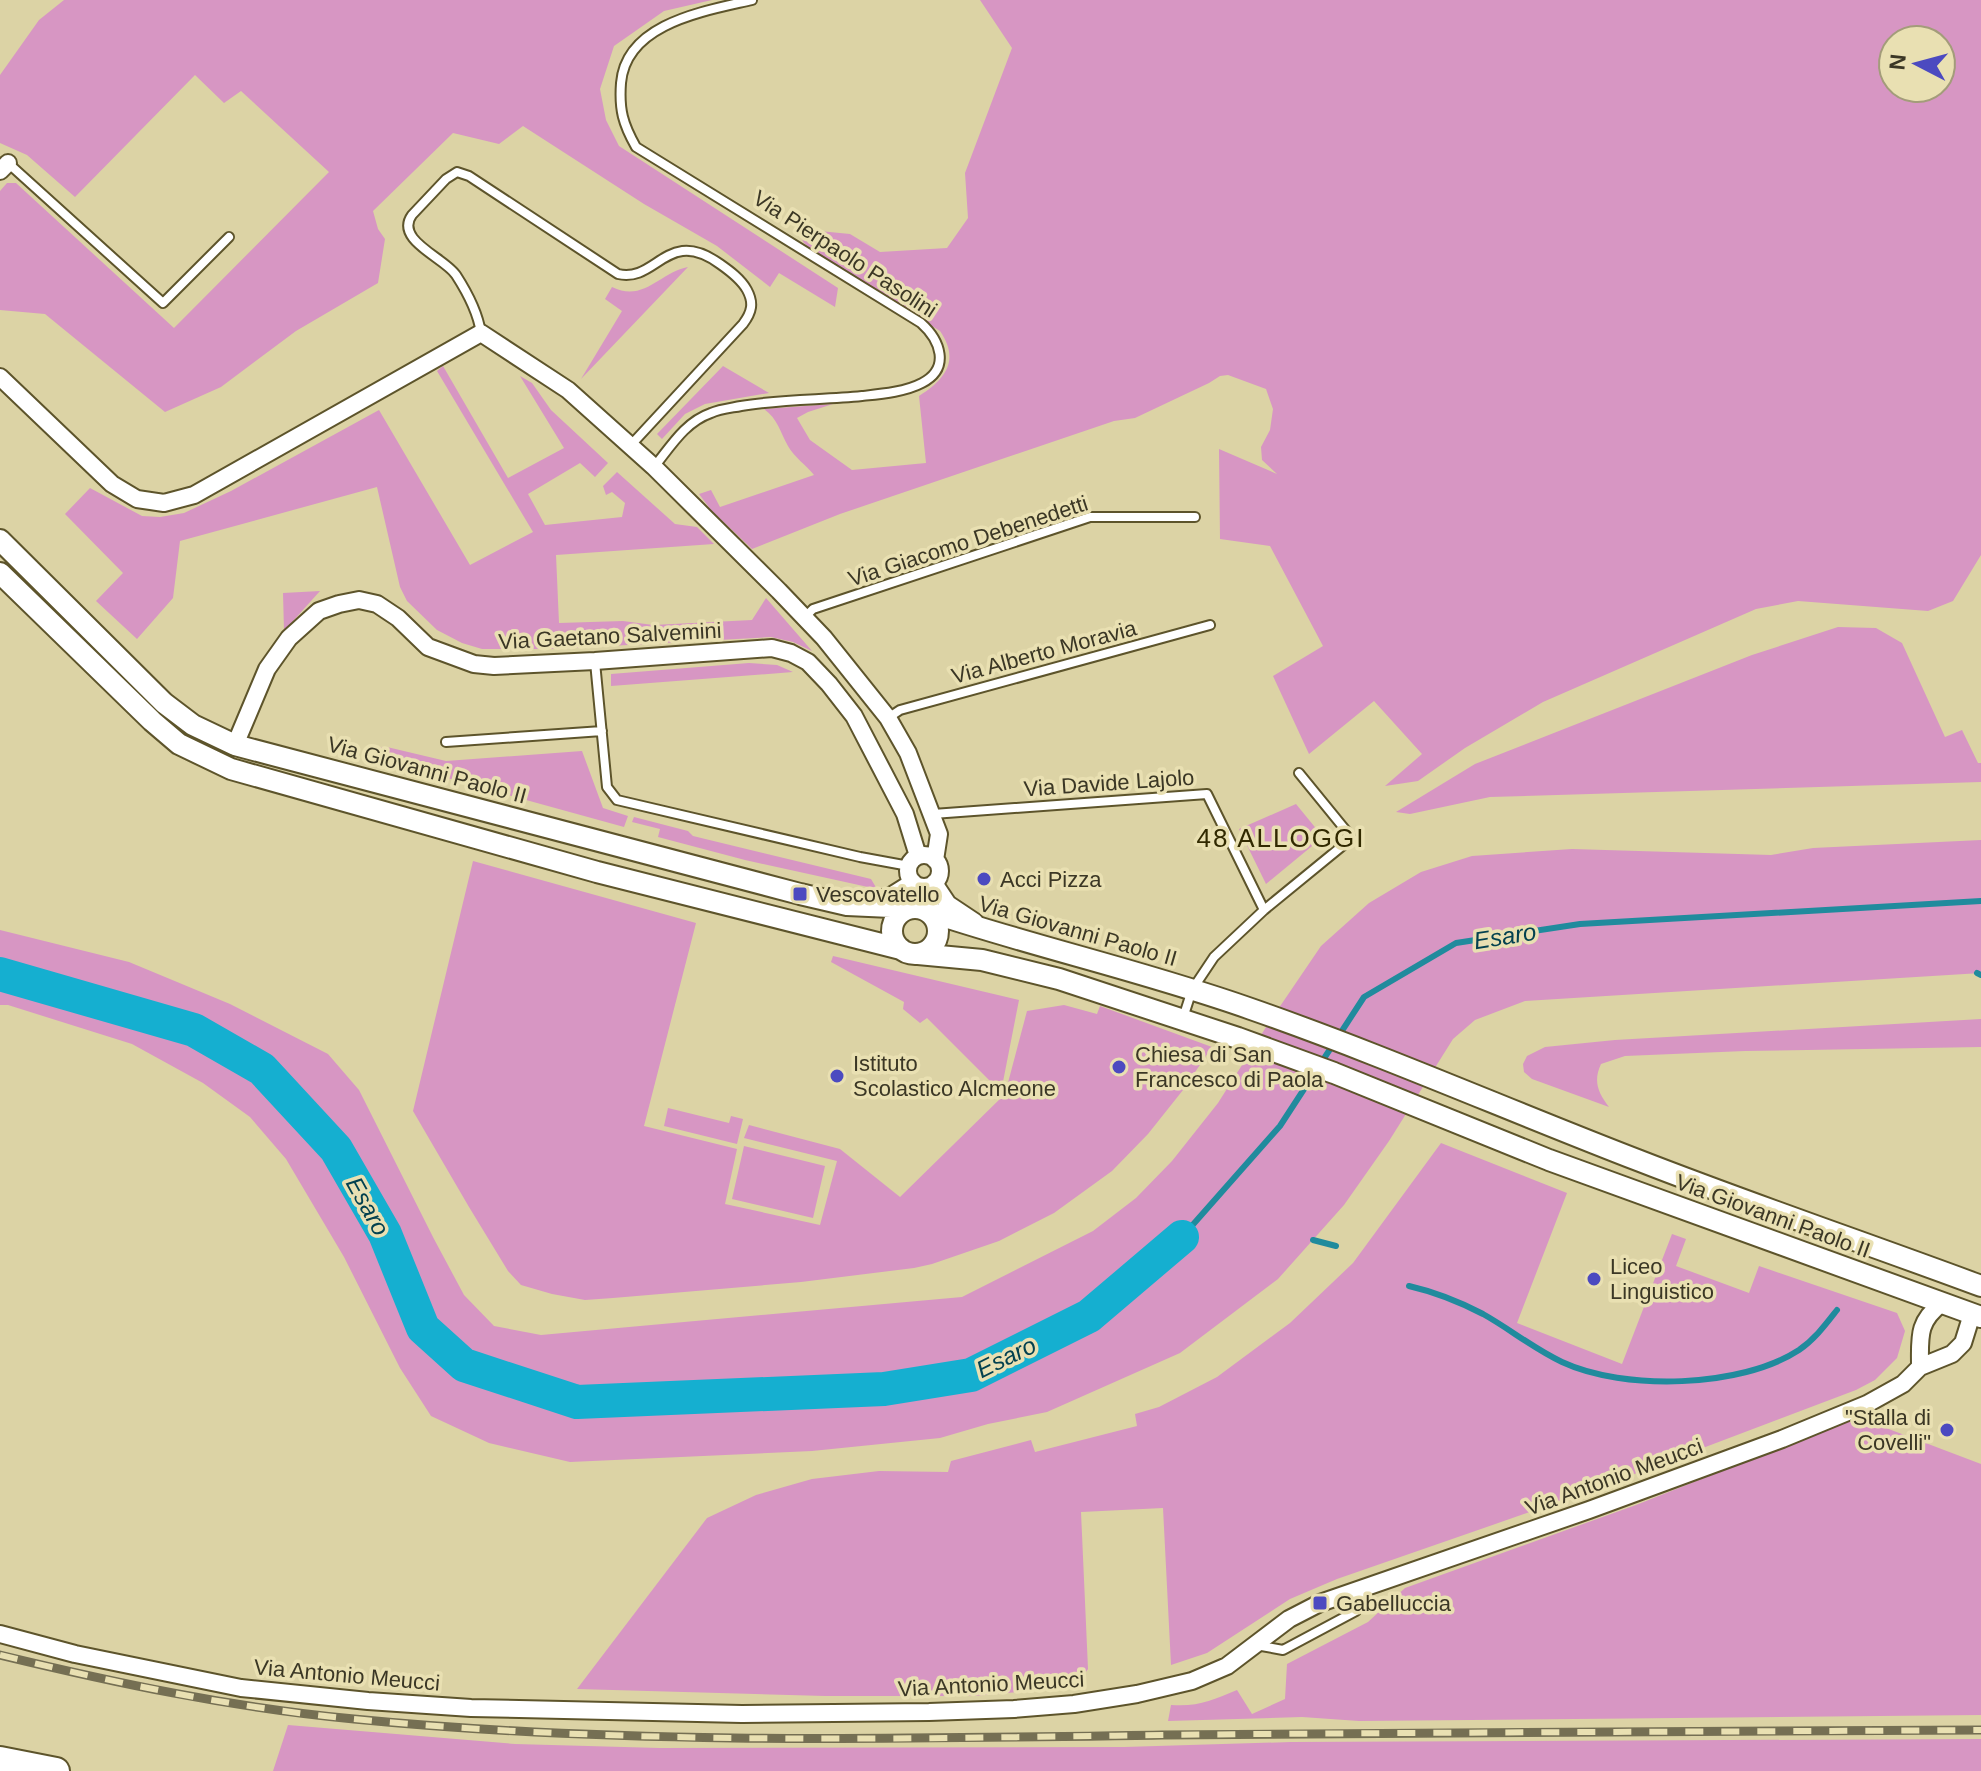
<svg xmlns="http://www.w3.org/2000/svg" width="1981" height="1771" font-family="Arial,sans-serif">
<style>
.green{fill:#d796c3;fill-rule:evenodd}
.lines{fill:none;stroke-linecap:round;stroke-linejoin:round}
.stream{stroke:#208b9d;stroke-width:6}
.river{stroke:#15afd0;stroke-width:34}
.service-casing{stroke:#5d542b;stroke-width:12}
.minor-casing{stroke:#5d542b;stroke-width:20}
.tertiary-casing{stroke:#5d542b;stroke-width:24}
.primary-casing{stroke:#5d542b;stroke-width:30}
.service{stroke:#fff;stroke-width:8}
.minor{stroke:#fff;stroke-width:16}
.tertiary{stroke:#fff;stroke-width:20}
.primary{stroke:#fff;stroke-width:26}
.rail-casing{stroke:#756f53;stroke-width:9}
.rail{stroke:#e9e0b2;stroke-width:6;stroke-dasharray:18;stroke-linecap:butt}
.poi-dot{fill:#4c4ac0;stroke:#e9e0b2;stroke-width:3}
.labels{text-anchor:middle;dominant-baseline:central;stroke-width:7;stroke-linejoin:round;paint-order:stroke}
.street-label{font-size:22px;fill:#3b3725;stroke:#e9e0b2}
.poi-label{font-size:22px;fill:#3b3725;stroke:#e9e0b2;text-anchor:start}
.water-label{font-size:24px;font-style:italic;fill:#03414f;stroke:#e9e0b2}
.quarter-label{font-size:26px;letter-spacing:2px;fill:#312900;stroke:#e9e0b2}
</style>
<rect width="100%" height="100%" fill="#dcd3a5"/>
<path class="green" d="M64 0H712L664 11 614 46 600 89 606 120 619 146 838 288 835 307 779 273 770 287 717 246 644 204 523 126 499 144 453 133 373 211 378 229 385 239 378 283 296 331 221 387 165 412 45 314 0 310V191L7 183H16L174 328 329 172 241 91 224 103 195 75 75 197 27 155 0 143V75L39 20Z
M980 0H1981V555L1953 601 1928 611 1798 601 1756 609 1543 702 1465 748 1418 781 1385 786 1422 754 1374 701 1309 754 1273 676 1323 646 1270 546 1220 539 1219 449 1277 474 1262 460 1261 447 1270 430 1273 409 1266 389 1228 375 1220 376 1209 383 1135 418 1114 421 840 514 752 549 711 510 699 494 711 490 720 507 814 475C806 465 794 457 788 446 780 432 778 419 764 409L833 404 808 412 797 418 810 440 852 470 926 463 919 396C946 379 960 360 940 331L812 250 804 243 800 236 803 232 809 230 850 234 880 252 947 248 968 218 965 173 1012 48ZM1893 40H1941V88H1893Z
M688 267 581 379 622 311 605 299 612 287C644 303 660 272 688 267Z
M443 366 508 478 564 448 520 376 532 383 551 410 608 463 595 477 580 463 528 494 545 525 622 517 625 503 612 492 606 495 603 486 617 472 675 524 697 527 714 544 556 555 559 623 623 621 653 625 752 620 766 598 812 651 793 642 771 637 555 649H482L462 643 437 630 407 601 400 587 377 487 180 541 173 598 137 639 96 601 123 573 65 514 90 488 142 516 160 517 184 513 231 491 379 410 470 565 533 532 437 371Z
M723 366 769 393 705 404 685 414 662 439 657 434Z
M320 591 284 631 283 593Z
M1838 627 1876 628 1902 643 1945 737 1962 730 1978 763H1981V782L1490 797 1410 814 1396 812 1475 764 1752 655Z
M749 663 777 665 793 672 611 686V674Z
M387 747 446 761 582 751 603 808 628 816 624 827 389 762 365 757 364 749Z
M1296 804 1323 837 1266 884 1239 829Z
M634 817 688 831 693 836 871 879 877 889 745 860 658 837 660 829 632 822Z
M1981 840V973L1525 1001 1475 1020 1453 1039 1389 1141 1344 1205 1278 1279 1180 1353 1047 1412 988 1424 940 1438 812 1451 570 1462 489 1443 431 1416 400 1368 344 1257 286 1159 250 1117 203 1083 132 1044 8 1005H0V930L129 962 230 1004 328 1054 359 1090 434 1239 464 1295 494 1326 541 1335 962 1297 1093 1231 1136 1198 1172 1161 1218 1103 1268 1024 1321 946 1369 903 1421 872 1472 856 1572 849 1771 855 1813 848Z
M473 861 696 923 644 1126 737 1149 725 1204 820 1225 837 1161 744 1138 749 1125 840 1149 900 1197 1005 1094 1027 1011 1064 1005 1097 1014 1100 1006 1212 1047 1183 1090 1148 1134 1112 1171 1054 1213 999 1241 932 1264 914 1268 801 1282 613 1298 585 1300 552 1294 521 1285 508 1271 469 1207 413 1111Z
M833 956 1019 1000 1001 1092 927 1018 920 1023 903 1009 904 1002 831 962Z
M1981 1019V1047L1745 1051 1625 1056 1601 1064C1593 1081 1598 1093 1609 1107L1532 1079 1524 1072 1523 1064 1527 1056 1545 1047 1615 1040Z
M668 1108 729 1123 731 1116 743 1119 737 1144 664 1126Z
M1441 1143 1567 1193 1517 1323 1622 1364 1672 1234 1686 1239 1676 1266 1749 1293 1759 1266 1897 1313 1905 1331 1897 1358 1875 1380 1856 1390 1576 1496 1337 1579 1290 1599 1207 1653 1171 1665 1163 1508 1081 1512 1088 1669 1075 1687 973 1696H825L577 1689 707 1518 756 1495 812 1479 879 1471 948 1472 951 1461 1031 1440 1035 1452 1137 1426 1135 1414 1159 1407 1217 1377 1290 1323 1353 1263Z
M744 1146 825 1166 813 1218 732 1199Z
M1857 1417 1981 1464V1715L1359 1721 1302 1717 1168 1721 1171 1705C1199 1707 1212 1700 1237 1690L1252 1714 1285 1699 1287 1664 1368 1622 1405 1588 1636 1505Z
M288 1725 515 1744 660 1748 1124 1747 1291 1742 1981 1739V1771H273Z"/>
<g class="lines">
<path class="stream" d="M1977 973 1981 975
M1182 1237 1280 1126 1364 997 1456 943 1580 924 1981 901
M1313 1240 1336 1246
M1409 1286C1435 1292 1460 1302 1483 1314 1510 1329 1534 1349 1562 1362 1624 1391 1741 1388 1799 1350 1815 1339 1826 1324 1837 1310"/>
<path class="river" d="M0 974 194 1030 262 1069 336 1149 385 1234 423 1328 464 1365 577 1402 884 1389 971 1375 1089 1316 1182 1237"/>
<g class="service-casing">
<path id="service" d="M8 163 163 303 229 237
M481 333C478 313 467 292 456 275 445 258 394 240 412 215L446 179 457 172 469 176 618 274C657 283 667 226 720 264 730 271 741 279 747 290 754 303 752 312 743 324L630 446
M654 467C671 446 685 422 711 413 720 409 731 408 741 406 781 399 822 400 862 396 881 394 905 392 922 383 951 368 940 340 921 323L636 147C623 124 619 110 621 83 626 23 705 11 752 0
M805 617 813 609 1090 517H1195
M595 662 607 787 617 800 860 857 909 866
M888 718 900 710 1210 625
M446 742 602 731
M933 814 1207 794 1264 910
M1183 1018 1192 990 1214 957 1264 910 1352 838 1299 773
M1256 1645 1283 1650 1356 1611 1365 1589"/>
</g>
<g class="minor-casing">
<path id="minor" d="M0 171 8 163
M0 377 112 484 137 499 164 503 194 495 481 333 568 390 654 467 779 591 824 638 888 718 908 753 939 834 935 860
M235 745 267 669 289 638 319 611 339 604 359 600 377 604 398 618 428 647 474 664 494 666 595 661 772 648 791 653 808 662 829 684 854 716 905 814 918 856
M908 871a16 16 0 1 1 32 0a16 16 0 1 1-32 0Z
M934 883 948 904 975 922
M867 901 889 897 913 882
M1920 1367C1920 1337 1917 1322 1942 1303
M0 1634 75 1654 241 1688 368 1701 471 1708 742 1714 929 1712 1014 1709 1074 1704 1137 1694 1192 1681 1227 1666 1289 1619 1320 1603 1589 1510 1782 1439 1867 1404 1903 1384 1920 1367 1952 1354 1963 1343 1972 1314"/>
</g>
<g class="tertiary-casing">
<path id="tertiary" d="M0 540 164 703 193 725 235 745 800 894 847 905 913 908
M0 573 152 721 179 744 231 769 597 872 901 949
M892 931a23 23 0 1 1 46 0a23 23 0 1 1-46 0Z
M927 911C1034 947 1144 971 1251 1009 1383 1055 1510 1111 1640 1161 1753 1205 1868 1244 1981 1286
M918 954 982 960 1059 979 1238 1038 1334 1073 1549 1160 1981 1317"/>
</g>
<g class="primary-casing">
<path id="primary" d="M0 1760 56 1771"/>
</g>
<use href="#service" class="service"/>
<use href="#minor" class="minor"/>
<use href="#tertiary" class="tertiary"/>
<use href="#primary" class="primary"/>
<g class="rail-casing">
<path id="rail" d="M0 1655C116 1683 234 1708 354 1719 622 1745 892 1739 1162 1735 1435 1732 1708 1732 1981 1730"/>
</g>
<use href="#rail" class="rail"/>
</g>
<g class="poi-dot">
<circle cx="984" cy="879" r="8"/>
<rect x="792" y="886" width="16" height="16" rx="4"/>
<circle cx="1119" cy="1067" r="8"/>
<circle cx="837" cy="1076" r="8"/>
<circle cx="1594" cy="1279" r="8"/>
<circle cx="1947" cy="1430" r="8"/>
<rect x="1312" y="1595" width="16" height="16" rx="4"/>
</g>
<g class="labels">
<g class="street-label">
<text transform="translate(845 254) rotate(33)">Via Pierpaolo Pasolini</text>
<text transform="translate(968 541) rotate(-18)">Via Giacomo Debenedetti</text>
<text transform="translate(610 636) rotate(-3)">Via Gaetano Salvemini</text>
<text transform="translate(1044 652) rotate(-15)">Via Alberto Moravia</text>
<text transform="translate(427 770) rotate(15)">Via Giovanni Paolo II</text>
<text transform="translate(1109 783) rotate(-4)">Via Davide Lajolo</text>
<text transform="translate(1078 931) rotate(16)">Via Giovanni Paolo II</text>
<text transform="translate(1773 1216) rotate(20)">Via Giovanni Paolo II</text>
<text transform="translate(1614 1477) rotate(-20)">Via Antonio Meucci</text>
<text transform="translate(347 1675) rotate(5)">Via Antonio Meucci</text>
<text transform="translate(991 1684) rotate(-3)">Via Antonio Meucci</text>
</g>
<g class="poi-label">
<text x="1000" y="879">Acci Pizza</text>
<text x="816" y="894">Vescovatello</text>
<text x="1135" y="1054">Chiesa di San<tspan x="1135" dy="25">Francesco di Paola</tspan></text>
<text x="853" y="1063">Istituto<tspan x="853" dy="25">Scolastico Alcmeone</tspan></text>
<text x="1610" y="1266">Liceo<tspan x="1610" dy="25">Linguistico</tspan></text>
<text x="1931" y="1417" text-anchor="end">"Stalla di<tspan x="1931" dy="25">Covelli"</tspan></text>
<text x="1336" y="1603">Gabelluccia</text>
</g>
<g class="water-label">
<text transform="translate(1505 936) rotate(-9)">Esaro</text>
<text transform="translate(368 1206) rotate(61)">Esaro</text>
<text transform="translate(1006 1357) rotate(-26)">Esaro</text>
</g>
<g class="quarter-label">
<text x="1281" y="838">48 ALLOGGI</text>
</g>
</g>
<g transform="translate(1917 64) rotate(276)"><circle r="38" fill="#e9e0b2" stroke="#a39c7a" stroke-width="2"/>
<path d="M0-6L14 30L0 20L-14 30Z" fill="#4c4ac0"/>
<text y="-12" font-size="22" font-weight="bold" text-anchor="middle" fill="#3b3725">N</text>
</g>
</svg>
